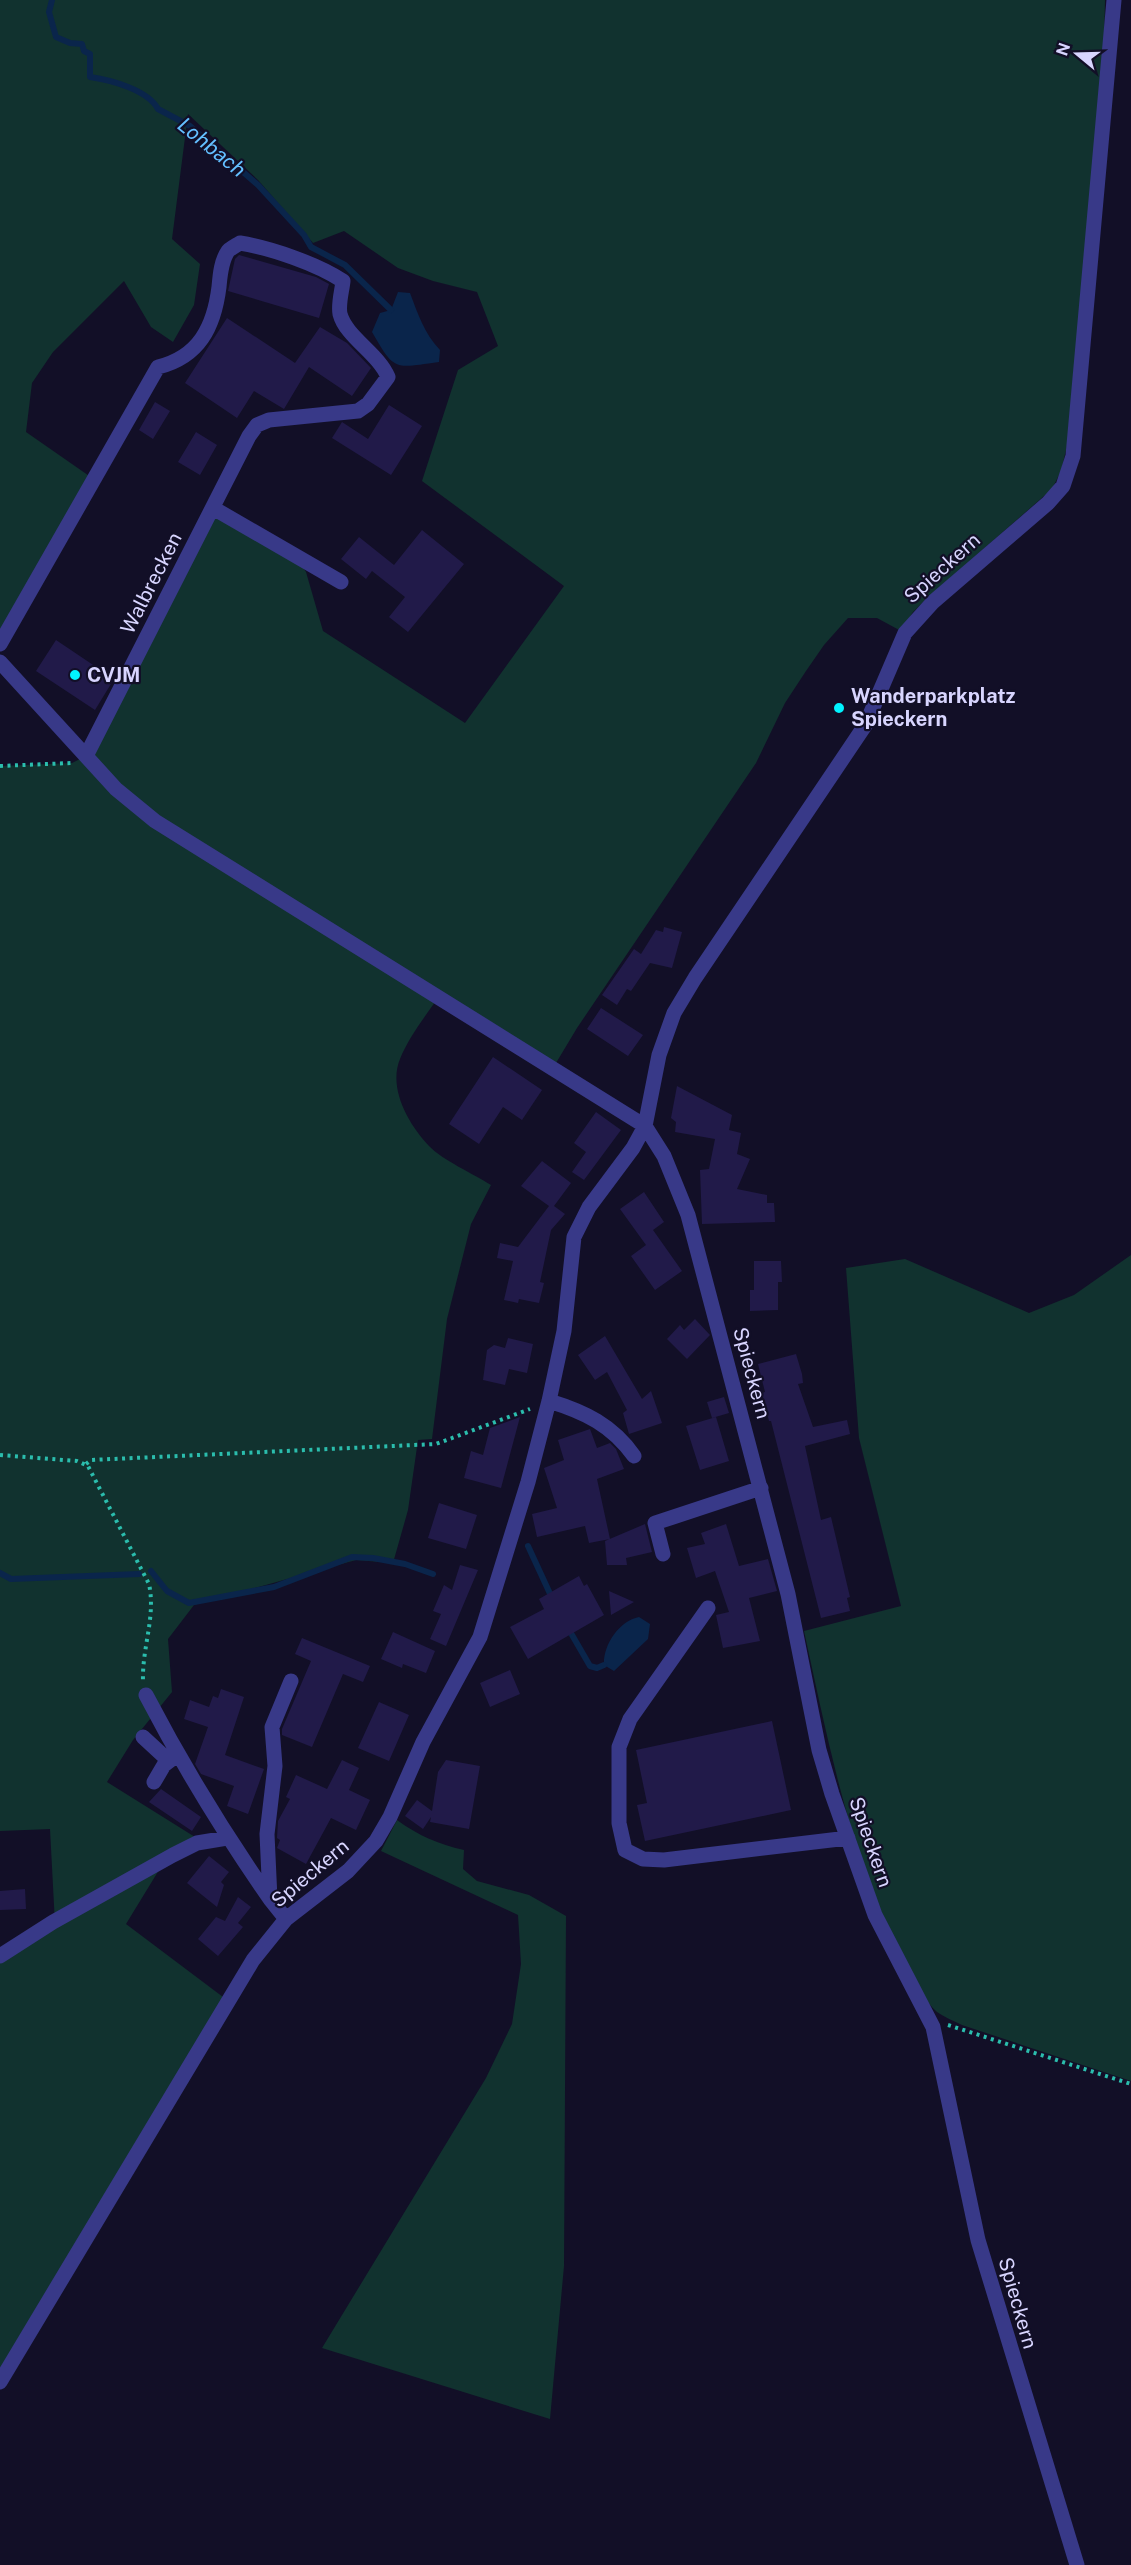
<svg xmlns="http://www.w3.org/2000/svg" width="1131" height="2565" font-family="'Public Sans',sans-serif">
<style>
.green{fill:#11322f}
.water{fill:#0a254b}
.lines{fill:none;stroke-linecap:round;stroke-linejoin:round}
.stream{stroke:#0a254b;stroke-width:6}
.building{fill:#211a49}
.path{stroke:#2bbdad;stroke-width:4;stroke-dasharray:3 4.5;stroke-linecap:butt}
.minor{stroke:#383988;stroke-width:15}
.poi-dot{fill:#01f3ff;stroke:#120f27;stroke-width:2}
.labels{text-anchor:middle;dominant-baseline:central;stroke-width:4.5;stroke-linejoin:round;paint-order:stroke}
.street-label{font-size:20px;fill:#d8d5ff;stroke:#120f27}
.poi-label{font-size:20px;font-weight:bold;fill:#d8d5ff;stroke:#120f27;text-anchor:start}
.water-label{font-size:21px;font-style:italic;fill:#63bfff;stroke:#120f27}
</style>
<rect width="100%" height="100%" fill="#120f27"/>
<path class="green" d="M0 0H1105L1104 43 1067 446 1061 471 1052 489 925 600 913 612 901 631 877 618H848L824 645 806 671 785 703 756 763 577 1028 556 1063 442 992C428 1013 409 1036 400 1059 388 1088 408 1124 429 1146 442 1160 474 1174 491 1185L471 1224 447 1319 432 1439 418 1440 408 1510 393 1563 356 1560 194 1605 168 1639 172 1692 133 1740 107 1782 195 1837 159 1870 126 1924 227 2000 0 2382V1963L55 1924 50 1829 0 1831V766L72 763 86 756 213 508 292 552 306 572 323 631 465 723 564 586 422 481 458 370 498 346 477 292 433 281 398 268 344 231 313 243 258 180 188 114 172 239 200 264 194 305 173 342 151 327 124 281 53 352 32 383 26 432 95 480 0 643Z
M1131 1255V2081L962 2025C954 2021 944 2017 937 2012 924 2001 916 1981 908 1966 851 1864 829 1745 804 1631L901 1606 859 1438 846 1268 905 1259 1029 1313 1074 1295Z
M397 1820C419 1836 438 1844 464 1850L463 1869 477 1881 529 1895 566 1916 564 2266 550 2419 322 2348 486 2078 512 2024 521 1964 518 1915 381 1851Z"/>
<path class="water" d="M398 292 410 293C418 314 424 333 440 350L439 362C394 368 395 372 372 332L380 313 391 310Z
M639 1617 650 1624 648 1639 614 1671 604 1665C603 1645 619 1621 639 1617Z"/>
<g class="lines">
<path class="stream" d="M52 0 49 12 56 37 70 43 82 44 84 51 90 54V77C111 80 148 90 158 109L190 126 258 185 304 235 311 247 345 265 391 310
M528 1546 552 1598
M151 1571 167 1591 189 1603 274 1587 352 1557 373 1558 405 1564 433 1574
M0 1573 11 1579 139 1574
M568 1628 590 1666 597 1668 604 1665"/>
</g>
<path class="building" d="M239 255 316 277 329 284 319 318 228 291 235 259Z
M227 318 295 363 320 327 347 343 371 368 352 396 309 367 284 409 254 391 237 418 185 383Z
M155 402 170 411 153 439 139 430Z
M389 405 422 426 391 475 332 438 342 422 368 439Z
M196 432 217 445 200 475 178 462Z
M422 530 464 564 408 632 389 617 405 597 372 571 366 579 341 559 359 537 394 565Z
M56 640 114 679 95 710 36 671Z
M664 927 682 932 672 968 650 963 631 991 627 989 617 1005 602 995 634 949 641 954 656 930 663 932Z
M601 1008 643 1035 628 1056 587 1029Z
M493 1057 542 1090 522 1120 503 1107 479 1144 449 1124Z
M677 1086 732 1115 729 1130 741 1133 737 1154 750 1159 737 1189 767 1195V1203H774L775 1222 702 1224 700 1170 709 1169 715 1139 675 1132 676 1122 671 1118Z
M596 1112 621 1130 584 1180 572 1172 586 1152 574 1143Z
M542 1161 571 1183 554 1206 565 1214 551 1230 540 1282 544 1283 539 1303 519 1299 518 1303 504 1300 513 1261 497 1258 500 1243 518 1247 549 1206 521 1186Z
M644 1192 664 1222 653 1230 682 1271 655 1290 631 1256 646 1245 620 1209Z
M754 1261H781L782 1282H778V1310L750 1311V1290H754Z
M695 1319 710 1335 687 1359 667 1339 680 1325 684 1330Z
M605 1336 642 1399 651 1391 662 1423 629 1434 623 1413 627 1410 607 1372 595 1380 578 1355Z
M508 1338 533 1344 527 1373 509 1369 505 1385 483 1380 487 1350 494 1345 505 1348Z
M796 1354 802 1374 803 1383 798 1384 813 1427 847 1420 850 1434 805 1446 821 1520 831 1517 850 1597 847 1598 850 1611 821 1618 771 1421H769L762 1393 765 1392 758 1364Z
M724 1397 729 1413 712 1418 707 1402Z
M520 1417 501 1488 464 1478 471 1451 483 1455 490 1428Z
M716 1417 729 1461 700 1470 686 1426Z
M590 1429 597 1448 610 1443 616 1449 624 1469 597 1479 610 1539 589 1543 585 1526 537 1537 532 1514 557 1508 544 1468 564 1460 558 1440Z
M439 1503 477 1515 466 1549 428 1538Z
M645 1524 652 1552 626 1558 627 1565H607L605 1541Z
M726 1524 739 1566 768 1559 777 1591 749 1598 760 1641 723 1648 716 1615 729 1612 715 1571 696 1578 687 1548 705 1544 701 1533Z
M460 1565 478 1570 446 1646 430 1639 441 1614 433 1611 444 1585 452 1590Z
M579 1576 584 1586 587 1584 604 1615 528 1659 510 1627 544 1609 539 1599Z
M609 1591 634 1602 611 1615Z
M393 1632 435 1651 426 1673 403 1664 402 1668 381 1659Z
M302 1638 370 1666 363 1682 343 1674 312 1747 282 1735V1729L311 1661 295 1654Z
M510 1670 520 1694 490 1707 480 1683Z
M221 1689 244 1697 225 1755 264 1769 248 1814 227 1806 234 1786 201 1774 195 1764 208 1727 184 1719 190 1700 209 1707 213 1696 218 1698Z
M379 1702 409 1715 389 1761 358 1748Z
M772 1721 791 1810 645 1841 637 1805 647 1803 636 1750Z
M342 1760 359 1768 349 1790 370 1800 356 1830 331 1818 306 1864 277 1848 280 1840 277 1838 278 1821 290 1799 286 1797 296 1775 327 1789Z
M446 1760 480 1766 469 1829 430 1822 431 1817 423 1829 405 1816 417 1800 432 1811 438 1772Z
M161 1789 201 1817 192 1831 149 1802Z
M209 1856 229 1872 221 1882 224 1885 217 1907 187 1883Z
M25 1889 26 1909 0 1910V1891Z
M238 1897 251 1907 238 1923 243 1927 218 1956 198 1939 216 1917 225 1921Z"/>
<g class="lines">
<path class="path" d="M0 766 71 763
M0 1455 77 1461 88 1466 149 1584C156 1617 142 1647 143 1681
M86 1464 91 1460 436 1444 530 1409
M948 2025 1131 2084"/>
<path class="minor" d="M213 508 341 582
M0 644 158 367C199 357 214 327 219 287 220 276 221 261 228 251 231 248 237 245 240 243 271 248 317 264 343 281 342 291 338 304 340 314 346 337 378 353 388 377L368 404 358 411 269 420 257 425 249 436 86 756
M0 662 116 789 155 821 645 1126 664 1156 688 1215 788 1594 819 1750 832 1794 875 1915 933 2027 978 2240 1077 2565
M549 1401C585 1412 612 1425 634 1456
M663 1554 655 1523 761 1488
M708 1608 630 1719 619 1747V1823L625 1850 643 1859 664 1860 848 1838
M146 1695C183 1766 224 1833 270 1899
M143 1737 169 1761
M154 1782 164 1765 177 1755
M286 1919 270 1899 267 1834 275 1766 272 1727 291 1681
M0 1956 53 1922 173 1855 197 1843 227 1838
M0 2382 253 1960 286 1919 348 1871 376 1841 390 1817 423 1742 480 1637 528 1482 549 1401 564 1331 574 1237 589 1207 633 1148 645 1126 659 1055 674 1013 695 978 866 724 905 633 933 602 1048 503 1063 486 1073 456 1114 0"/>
</g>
<g class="poi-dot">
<circle cx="75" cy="675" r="6"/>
<circle cx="839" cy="708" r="6"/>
</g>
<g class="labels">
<g class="street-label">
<text transform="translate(942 568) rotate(-42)">Spieckern</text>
<text transform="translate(151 583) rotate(-63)">Walbrecken</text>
<text transform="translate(752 1373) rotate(75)">Spieckern</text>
<text transform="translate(871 1842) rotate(71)">Spieckern</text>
<text transform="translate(310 1873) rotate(-40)">Spieckern</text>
<text transform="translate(1018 2303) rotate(74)">Spieckern</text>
</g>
<g class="poi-label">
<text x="87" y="675">CVJM</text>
<text x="851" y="696">Wanderparkplatz<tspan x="851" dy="23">Spieckern</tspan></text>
</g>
<g class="water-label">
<text transform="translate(212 147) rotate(39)">Lohbach</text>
</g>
</g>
<g transform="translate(1077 54) rotate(289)" stroke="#120f27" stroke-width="4.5" paint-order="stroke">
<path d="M0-4.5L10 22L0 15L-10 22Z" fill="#d8d5ff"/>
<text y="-9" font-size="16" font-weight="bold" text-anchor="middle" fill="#d8d5ff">N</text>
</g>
</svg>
